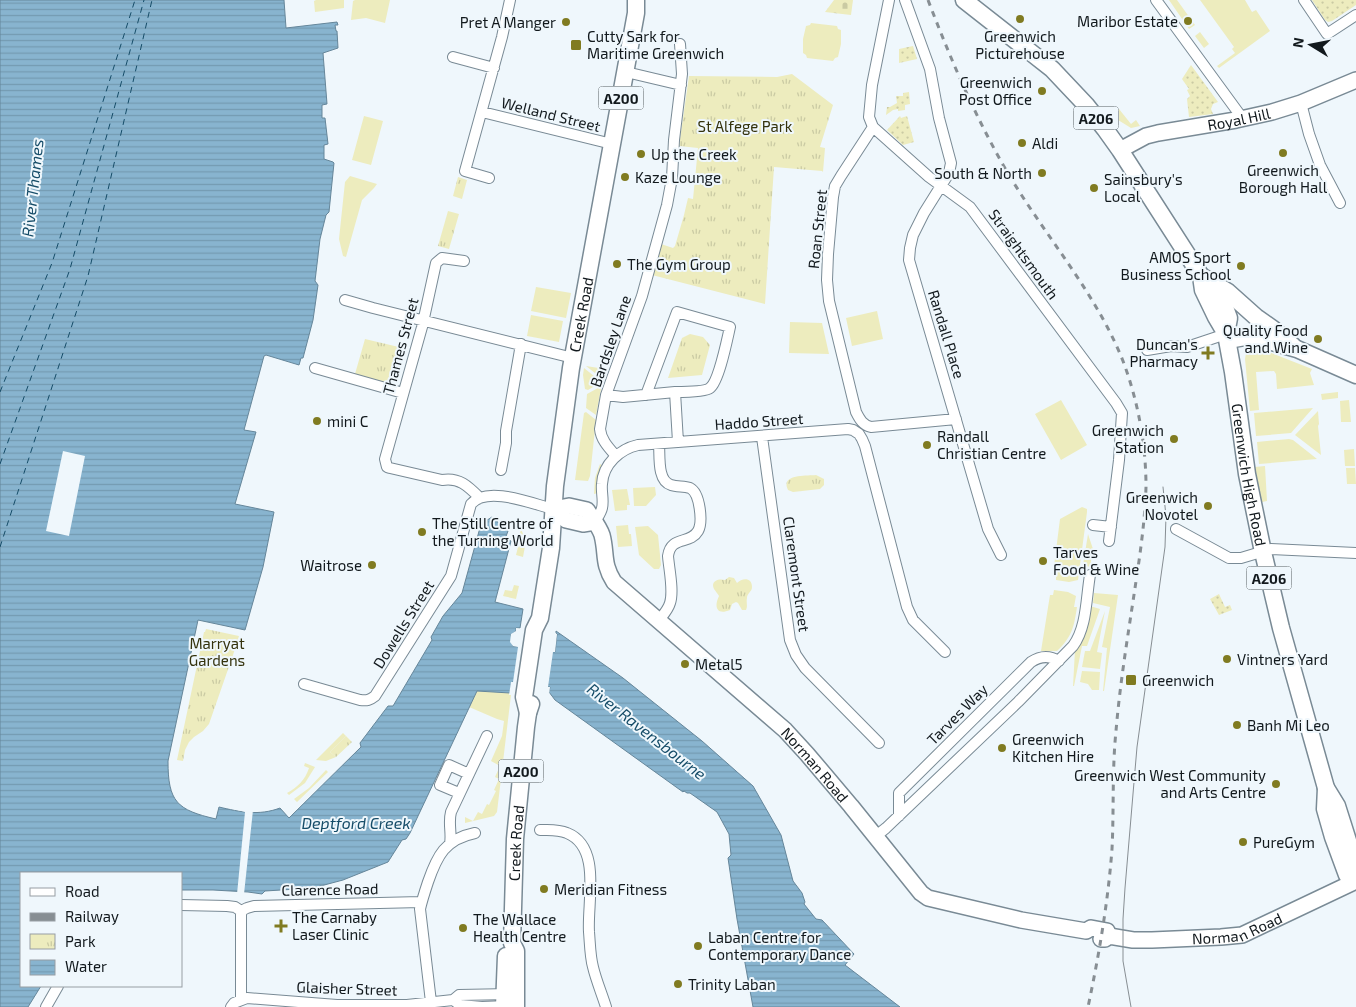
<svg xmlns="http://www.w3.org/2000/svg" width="1356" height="1007" font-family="'Exo 2',sans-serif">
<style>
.grass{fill:#edecbe}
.cemetery{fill:url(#cemetery-stones)}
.park{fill:url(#park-tufts)}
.garden{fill:url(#garden-dots)}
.water{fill:url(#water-rules);stroke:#65869a}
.pier{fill:#eff7fc}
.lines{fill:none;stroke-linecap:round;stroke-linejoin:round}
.ferry{stroke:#154c68;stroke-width:1;stroke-dasharray:6 5;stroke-linecap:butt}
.street-casing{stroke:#798a95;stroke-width:12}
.secondary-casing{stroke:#798a95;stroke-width:18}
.primary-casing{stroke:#798a95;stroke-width:19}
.street{stroke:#fff;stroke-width:10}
.secondary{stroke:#fff;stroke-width:15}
.primary{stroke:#fff;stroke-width:16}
.tram{stroke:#878e93;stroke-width:1}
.rail{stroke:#878e93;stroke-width:3;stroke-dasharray:6 6;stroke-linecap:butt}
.poi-dot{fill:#807b21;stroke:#eff7fc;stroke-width:2}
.labels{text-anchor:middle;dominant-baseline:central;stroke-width:4;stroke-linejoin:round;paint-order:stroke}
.shield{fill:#eff7fc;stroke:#545c60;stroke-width:1}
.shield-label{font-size:14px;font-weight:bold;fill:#12191d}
.poi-label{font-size:15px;fill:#12191d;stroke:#eff7fc;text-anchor:start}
.street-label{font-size:15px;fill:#12191d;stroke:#eff7fc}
.park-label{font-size:15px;fill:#34320c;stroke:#eff7fc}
.water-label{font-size:16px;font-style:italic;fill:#154c68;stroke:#eff7fc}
</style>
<defs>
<pattern id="cemetery-stones" width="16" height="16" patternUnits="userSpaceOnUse" patternTransform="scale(1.25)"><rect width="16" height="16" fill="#edecbe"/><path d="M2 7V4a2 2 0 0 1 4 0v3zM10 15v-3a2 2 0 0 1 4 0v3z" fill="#cacaa3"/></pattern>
<pattern id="park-tufts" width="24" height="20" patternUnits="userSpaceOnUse" patternTransform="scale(1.25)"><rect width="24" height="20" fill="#edecbe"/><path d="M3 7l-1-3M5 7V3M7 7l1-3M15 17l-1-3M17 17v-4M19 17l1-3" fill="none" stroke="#cacaa3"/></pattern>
<pattern id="garden-dots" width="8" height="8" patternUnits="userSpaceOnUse" patternTransform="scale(1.25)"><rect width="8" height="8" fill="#edecbe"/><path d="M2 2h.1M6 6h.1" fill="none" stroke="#cacaa3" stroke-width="1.8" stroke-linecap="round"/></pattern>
<pattern id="water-rules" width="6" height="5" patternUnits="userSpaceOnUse" patternTransform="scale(1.25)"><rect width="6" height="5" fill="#88b4cf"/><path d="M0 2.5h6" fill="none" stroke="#749ab1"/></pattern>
</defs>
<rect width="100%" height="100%" fill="#eff7fc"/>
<path class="grass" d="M316 0H344V8L315 12 314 1Z
M355 0H390L385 23 366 18 351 20 353 1Z
M1169 0H1177L1195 25 1189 29Z
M1200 0H1245L1252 12 1256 10 1270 31 1219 68 1217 66 1235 53 1232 49 1234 47Z
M811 23 837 26 838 29 841 30V44L838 57 835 58 833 61 807 58 806 55 803 53V39L806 26 810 25Z
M1200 32 1209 44 1204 48 1195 36Z
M1119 109 1131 124 1136 120 1140 126 1131 128 1110 115Z
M364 116 383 121 371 165 352 160Z
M350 176 377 184 374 188 362 200 346 257 343 256 339 239 345 182Z
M536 287 571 293 566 318 531 311Z
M877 311 883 339 852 346 846 318Z
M531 315 563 321 559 342 527 336Z
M790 322 822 323 829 354 789 353Z
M1253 348 1261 349 1312 369 1310 373 1314 385 1277 389 1276 374 1274 371 1256 372 1259 410 1250 411 1245 359 1246 353Z
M586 366 605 369 602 377H600Z
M584 368 599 380 600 383 588 390 585 389 583 375Z
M598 388 601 389 596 415 586 408 587 394Z
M1338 392V398L1322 400 1321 394Z
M1061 400 1087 445 1061 460 1035 414Z
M1349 400 1351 422H1341L1340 401Z
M1313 408 1291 433 1256 436 1254 413Z
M1318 411 1319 424 1318 426 1321 455 1295 435Z
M586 412 596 420 590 476 588 481 575 480 584 413Z
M1289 439 1293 440 1317 459 1259 464 1257 442Z
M1354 449 1355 466H1345L1344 450Z
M600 464 603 466 598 493 594 494 595 478Z
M1265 466 1267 501 1262 502 1255 467Z
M1346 468H1355L1356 484H1347Z
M655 487 656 495 646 506H634L633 488Z
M627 489 630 505H627V510L615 511 612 490Z
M1082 507 1087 509V512L1078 580 1069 582 1056 580V575L1053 574 1060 519Z
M628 525 629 534H631L632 546 618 547 616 526Z
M648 526 658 535 661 565 659 569H654L639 555 635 527Z
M521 529 526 541 523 557 516 555 518 547H517Z
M1088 534 1093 549 1090 567 1083 565Z
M514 585 519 586 516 599 503 596 505 590 512 591Z
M1054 590 1068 592 1076 596 1074 607H1077C1074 627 1072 637 1057 651H1041L1050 595H1053Z
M1094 593 1118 595 1104 691H1103L1107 648 1102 647 1110 607 1093 603Z
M1090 606 1100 609 1087 646H1082L1074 686H1073L1075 650 1080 644 1087 630Z
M1105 611 1097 652 1102 653 1100 669 1082 667 1085 651H1090Z
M1082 671 1100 672 1099 690H1092L1088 684 1080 682Z
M477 691 510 693 509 695H511L497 812 494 816 465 823V817L473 821 478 812 482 814 487 804 489 805 496 791 494 790 499 779 495 777 500 766 491 761 502 736 504 721 497 719 469 707Z
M343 733 346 736 330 752 336 757 326 761 316 760Z
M305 763 315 767 305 783 289 795 287 793C298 787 305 780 309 768L304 766Z
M326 770 328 772 297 802 294 799 309 788Z"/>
<path class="cemetery" d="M834 0H853L851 15 825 12Z"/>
<path class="park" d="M792 74 833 105 820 147 825 148 823 172 822 171 774 167 765 304 652 275 661 244 673 248 675 246 684 215 688 198 693 199 698 148 679 146 689 76 777 77Z
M458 177 467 180 462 199 453 196Z
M448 211 459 214 449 249 438 246Z
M690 334 703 337 710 345 702 375 668 378 682 338Z
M365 339 403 348 401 354 403 355 395 385 355 374Z
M816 475 824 479V485L820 489 793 492 788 490C780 474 806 476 816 475Z
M729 577 734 578 737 583C742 578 752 577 752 587 752 592 747 593 747 598 746 603 748 606 746 610H742L738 603 736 602 732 604 730 610C716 616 714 606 719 596 718 594 716 592 714 589 710 581 719 578 725 580Z
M206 629 239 636 233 655 209 724 203 731 194 737 189 742 185 750 183 761 177 760 204 632H205Z
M346 736 352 742 336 757 330 752Z"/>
<path class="garden" d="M1312 0H1356V5L1332 21 1328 22 1325 20Z
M913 46 917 59 899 63V49Z
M1191 65 1218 102 1213 104 1211 109 1213 114 1189 117 1187 99 1190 96 1187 90 1189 89 1182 79Z
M909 92 910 104 905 105V110L898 111V109L893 110 886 115 887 107H890L897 103 896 96H903V93Z
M900 116 901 118 907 116 914 142 903 145 887 130Z
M1219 594 1225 607 1230 605 1232 610 1219 615 1210 599Z"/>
<path class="water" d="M0 0H284L286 28 337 22 338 25H335L336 31H337L338 48 323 53 327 104 322 105V118H325L328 144 324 145V159L333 162 334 163 329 212 326 215 320 239 315 281 318 285 313 320 303 358H301L299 365 266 355 264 356 244 430 256 432 235 504 274 512 263 567 245 630 198 620 168 761C168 802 177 810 216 819L219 807C240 812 259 816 280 808L289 818 361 747 360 743 388 706H393L432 640 431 637 443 616 462 593 481 524 492 517 508 531 505 539 511 541 495 602 523 609 520 628H516V631L511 635 513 646 555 652 557 634 556 633V631L623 678 643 694 702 741 753 786 781 835 793 881 802 893 805 902 804 904 816 919 822 920 854 954 845 965 900 1007H753L737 919 728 858 731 855 729 834 717 812 690 793H687L684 791 683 792 555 700 549 692 550 687 512 682 510 693 477 691 410 833 406 839 402 840 388 862 343 880 313 888 265 891 262 894 248 892 213 890H181V873H21V986H41L28 1007H0Z"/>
<path class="pier" d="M63 451 85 456 69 536 46 531Z
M516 628 523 629 521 631H518L514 636 513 642 515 644H518L553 649 555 636 554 633 557 634 555 652H553L548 687H550L549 695 547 689 513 685 512 694 509 695 511 682H513L518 647 513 646 510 642 511 634 516 631Z
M220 804 236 809 253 810 244 894H237L245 812 218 805Z"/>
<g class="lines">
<path class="ferry" d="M0 392 52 263 135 0
M0 464 70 269 144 0
M0 547 88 276 152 0"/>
<g class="street-casing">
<path id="street" d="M889 0 872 85 869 117 873 127 929 177 970 207 1116 403 1122 413 1119 460 1109 541
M905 0 930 69 939 118 951 163 949 173 924 213 913 235 910 248 909 260 988 529 1001 555
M1156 0 1243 119
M1304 0 1327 34 1356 15
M453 57 494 68
M626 72 681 85
M1301 103 1309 134 1320 165 1340 203
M482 112 612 144
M873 127 841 176 835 186 833 197 828 254 827 280 829 301 856 412C860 420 863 425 871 427L956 419
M489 178 465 171 502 37 510 0
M464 261 442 258 436 263 422 327 385 459 387 467 390 468 442 480C459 477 468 486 480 498
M345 300 373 308 573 358
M1147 350 1171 346 1187 347 1226 334
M315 368 403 393
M606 395 623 397 675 392 678 442
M646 395 677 312 730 327C727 340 719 381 710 388 705 392 682 392 675 392
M762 437 790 640 796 655 805 668 879 743
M616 456C609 448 601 440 600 429L606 395 642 296 667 205 672 178 674 140 682 74 680 44
M501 470 506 443V431L521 344
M595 522C597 518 601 513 602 508 604 500 601 492 602 484 603 464 620 449 638 445L848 429 853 430 859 434 862 439 865 446 907 607 913 620 945 652
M1093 525 1111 527
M1176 529 1229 558H1241L1271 549 1356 553
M659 620C663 615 668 610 670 603 674 591 669 569 668 556 671 535 690 545 698 531 703 522 700 493 690 488 684 486 677 487 671 485 657 481 660 456 659 444
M304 684 360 700C367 701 370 700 375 696L451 576 471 504C487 485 533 504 553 509
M459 793 440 785 449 765 469 774
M899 816V793L1031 662C1040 656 1049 655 1059 661
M540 830C549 830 558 829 567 833 602 847 587 902 589 932 590 943 590 956 593 967 596 980 602 994 606 1007
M876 836 886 828 1018 702 1073 646C1087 627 1086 598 1090 575
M450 844C452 833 448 823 451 812L487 736
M181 905 227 906 235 907 241 911
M241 911 247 908 254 906 421 902
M241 1000V911
M453 1000 460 1005 482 1007 508 1006
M431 1002 420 909C422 900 425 891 428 882 437 856 445 839 475 833
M46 1007 58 986
M231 1007 234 1003 247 998 337 1005H407L453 1000 459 995 510 994"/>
</g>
<g class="secondary-casing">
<g id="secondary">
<path id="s1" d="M1120 150 1146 136 1158 133 1236 120 1272 112 1301 103 1356 80"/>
<path id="s2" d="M553 509 569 506 587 510C592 518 599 526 602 535 607 554 602 563 614 582L785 730 807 754 851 806 921 893 928 898 1021 920 1086 931 1091 928 1107 931 1109 936"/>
<path d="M553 509 566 520 583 524 595 522"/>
<path id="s3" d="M1101 939H1105L1109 936 1133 940H1152L1221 937 1242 935 1356 881"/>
</g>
</g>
<g class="primary-casing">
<g id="primary">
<path id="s4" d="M964 0 1052 69 1086 105 1105 129 1120 150 1201 276 1203 290 1216 317 1226 334 1233 372 1247 474 1263 552 1281 628 1326 788 1337 806 1356 866"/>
<path d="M1201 276 1228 292 1256 317 1273 329 1293 346"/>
<path d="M1214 285 1223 302 1229 318 1226 334"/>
<path d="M1228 340 1245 337 1261 339 1297 349 1356 375"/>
<path id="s5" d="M528 713 524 697 534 630 540 618 551 548 555 486 571 368 636 13V0"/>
<path d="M1326 788 1325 809 1333 837 1347 875 1356 880"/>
<path d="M504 1007 506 956"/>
<path id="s6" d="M516 1007V951L512 943 515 839 526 727 528 713 531 704"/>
</g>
</g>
<use href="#street" class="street"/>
<use href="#secondary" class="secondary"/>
<use href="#primary" class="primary"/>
<path class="tram" d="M1131 1007 1123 961V919L1125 888 1137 747 1165 547 1166 516 1163 487"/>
<path class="rail" d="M928 0C951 60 976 119 1009 175 1046 237 1096 293 1123 361 1138 401 1146 444 1146 487 1145 521 1140 555 1135 588 1128 635 1120 683 1116 731 1112 770 1114 809 1112 849 1108 902 1099 955 1088 1007"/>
</g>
<g class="poi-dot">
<circle cx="1020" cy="19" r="5"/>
<circle cx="1188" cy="21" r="5"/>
<circle cx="566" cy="22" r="5"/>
<rect x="570" y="39" width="12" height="12" rx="2.5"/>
<circle cx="1042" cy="91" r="5"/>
<circle cx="1022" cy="143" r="5"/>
<circle cx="1283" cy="153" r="5"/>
<circle cx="641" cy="154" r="5"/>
<circle cx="1042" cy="173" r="5"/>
<circle cx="625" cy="177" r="5"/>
<circle cx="1094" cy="188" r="5"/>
<circle cx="617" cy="264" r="5"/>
<circle cx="1241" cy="266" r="5"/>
<circle cx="1318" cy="339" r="5"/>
<path d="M1205.5 345.5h5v5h5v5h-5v5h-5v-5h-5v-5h5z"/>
<circle cx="317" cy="421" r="5"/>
<circle cx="1174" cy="439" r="5"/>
<circle cx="927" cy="445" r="5"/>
<circle cx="1208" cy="506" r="5"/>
<circle cx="422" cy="532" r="5"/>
<circle cx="1043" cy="561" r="5"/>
<circle cx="372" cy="565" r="5"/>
<circle cx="1227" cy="659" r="5"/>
<circle cx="685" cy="664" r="5"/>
<rect x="1125" y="674" width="12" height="12" rx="2.5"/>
<circle cx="1237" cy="725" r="5"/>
<circle cx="1002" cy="748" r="5"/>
<circle cx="1276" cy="784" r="5"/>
<circle cx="1243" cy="842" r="5"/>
<circle cx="544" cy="889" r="5"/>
<path d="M278.5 918.5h5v5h5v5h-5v5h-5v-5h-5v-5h5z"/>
<circle cx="463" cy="928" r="5"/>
<circle cx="698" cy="946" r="5"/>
<circle cx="678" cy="984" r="5"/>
</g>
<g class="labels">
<g class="shield">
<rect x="598.5" y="86.5" width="45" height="23" rx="4"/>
<rect x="1073.5" y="106.5" width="45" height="23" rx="4"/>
<rect x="1246.5" y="566.5" width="45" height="23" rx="4"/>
<rect x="498.5" y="759.5" width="45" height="23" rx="4"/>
</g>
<g class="shield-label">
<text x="621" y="98">A200</text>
<text x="1096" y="118">A206</text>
<text x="1269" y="578">A206</text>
<text x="521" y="771">A200</text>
</g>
<g class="poi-label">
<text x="1178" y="21" text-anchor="end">Maribor Estate</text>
<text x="556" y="22" text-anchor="end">Pret A Manger</text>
<text x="587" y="36">Cutty Sark for<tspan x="587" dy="17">Maritime Greenwich</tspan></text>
<text x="1020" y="36" text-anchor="middle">Greenwich<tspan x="1020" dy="17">Picturehouse</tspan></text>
<text x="1032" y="82" text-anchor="end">Greenwich<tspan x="1032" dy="17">Post Office</tspan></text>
<text x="1032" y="143">Aldi</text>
<text x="651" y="154">Up the Creek</text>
<text x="1283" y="170" text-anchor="middle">Greenwich<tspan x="1283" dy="17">Borough Hall</tspan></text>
<text x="1032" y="173" text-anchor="end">South &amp; North</text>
<text x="635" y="177">Kaze Lounge</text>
<text x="1104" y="179">Sainsbury's<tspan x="1104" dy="17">Local</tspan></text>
<text x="1231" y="257" text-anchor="end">AMOS Sport<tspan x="1231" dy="17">Business School</tspan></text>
<text x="627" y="264">The Gym Group</text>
<text x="1308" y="330" text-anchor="end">Quality Food<tspan x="1308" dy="17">and Wine</tspan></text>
<text x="1198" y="344" text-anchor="end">Duncan's<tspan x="1198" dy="17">Pharmacy</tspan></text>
<text x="327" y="421">mini C</text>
<text x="1164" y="430" text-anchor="end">Greenwich<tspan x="1164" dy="17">Station</tspan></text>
<text x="937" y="436">Randall<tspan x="937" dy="17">Christian Centre</tspan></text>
<text x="1198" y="497" text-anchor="end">Greenwich<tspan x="1198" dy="17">Novotel</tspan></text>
<text x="432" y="523">The Still Centre of<tspan x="432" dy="17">the Turning World</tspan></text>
<text x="1053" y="552">Tarves<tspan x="1053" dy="17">Food &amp; Wine</tspan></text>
<text x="362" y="565" text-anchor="end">Waitrose</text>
<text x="1237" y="659">Vintners Yard</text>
<text x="695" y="664">Metal5</text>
<text x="1142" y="680">Greenwich</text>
<text x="1247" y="725">Banh Mi Leo</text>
<text x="1012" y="739">Greenwich<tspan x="1012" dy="17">Kitchen Hire</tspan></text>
<text x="1266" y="775" text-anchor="end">Greenwich West Community<tspan x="1266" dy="17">and Arts Centre</tspan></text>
<text x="1253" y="842">PureGym</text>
<text x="554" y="889">Meridian Fitness</text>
<text x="292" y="917">The Carnaby<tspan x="292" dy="17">Laser Clinic</tspan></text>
<text x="473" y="919">The Wallace<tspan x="473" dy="17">Health Centre</tspan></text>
<text x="708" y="937">Laban Centre for<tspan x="708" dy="17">Contemporary Dance</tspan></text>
<text x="688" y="984">Trinity Laban</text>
</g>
<g class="street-label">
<text transform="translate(551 114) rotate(14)">Welland Street</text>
<text stroke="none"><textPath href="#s1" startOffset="124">Royal Hill</textPath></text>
<text transform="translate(817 229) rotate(-84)">Roan Street</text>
<text transform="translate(1024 254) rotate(54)">Straightsmouth</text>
<text stroke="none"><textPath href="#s5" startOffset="404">Creek Road</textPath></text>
<text transform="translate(947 334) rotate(73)">Randall Place</text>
<text transform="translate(610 341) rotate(-71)">Bardsley Lane</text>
<text transform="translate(400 346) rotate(-75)">Thames Street</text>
<text transform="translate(759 421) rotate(-4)">Haddo Street</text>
<text stroke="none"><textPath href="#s4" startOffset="574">Greenwich High Road</textPath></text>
<text transform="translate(797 574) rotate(82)">Claremont Street</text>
<text transform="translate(403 624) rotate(-58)">Dowells Street</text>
<text transform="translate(957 714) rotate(-45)">Tarves Way</text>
<text stroke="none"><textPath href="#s2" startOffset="385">Norman Road</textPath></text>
<text stroke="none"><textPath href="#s6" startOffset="165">Creek Road</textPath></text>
<text transform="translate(330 889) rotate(-1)">Clarence Road</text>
<text stroke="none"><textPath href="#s3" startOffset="139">Norman Road</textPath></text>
<text transform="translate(347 988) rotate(2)">Glaisher Street</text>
</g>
<g class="park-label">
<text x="745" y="126">St Alfege Park</text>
<text x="217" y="643">Marryat<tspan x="217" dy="17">Gardens</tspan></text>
</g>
<g class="water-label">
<text transform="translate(32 188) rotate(-84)">River Thames</text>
<text transform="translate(647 731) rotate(38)">River Ravensbourne</text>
<text x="356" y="822">Deptford Creek</text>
</g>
</g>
<rect x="20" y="872" width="162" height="115" fill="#eff7fc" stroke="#979ea3"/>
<rect x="30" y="888" width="25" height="8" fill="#ffffff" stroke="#979ea3"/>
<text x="65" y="897" font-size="15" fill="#12191d">Road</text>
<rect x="30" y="913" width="25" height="8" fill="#878e93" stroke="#979ea3"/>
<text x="65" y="922" font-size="15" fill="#12191d">Railway</text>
<rect x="30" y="934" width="25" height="15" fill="url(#park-tufts)" stroke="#979ea3"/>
<text x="65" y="947" font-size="15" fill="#12191d">Park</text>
<rect x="30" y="960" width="25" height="15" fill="url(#water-rules)" stroke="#979ea3"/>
<text x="65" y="972" font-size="15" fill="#12191d">Water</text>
<g transform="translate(1311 45) rotate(280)" stroke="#eff7fc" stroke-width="4" paint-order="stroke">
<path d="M0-4L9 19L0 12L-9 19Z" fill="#12191d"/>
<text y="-8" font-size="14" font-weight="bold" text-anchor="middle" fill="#12191d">N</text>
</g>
</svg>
